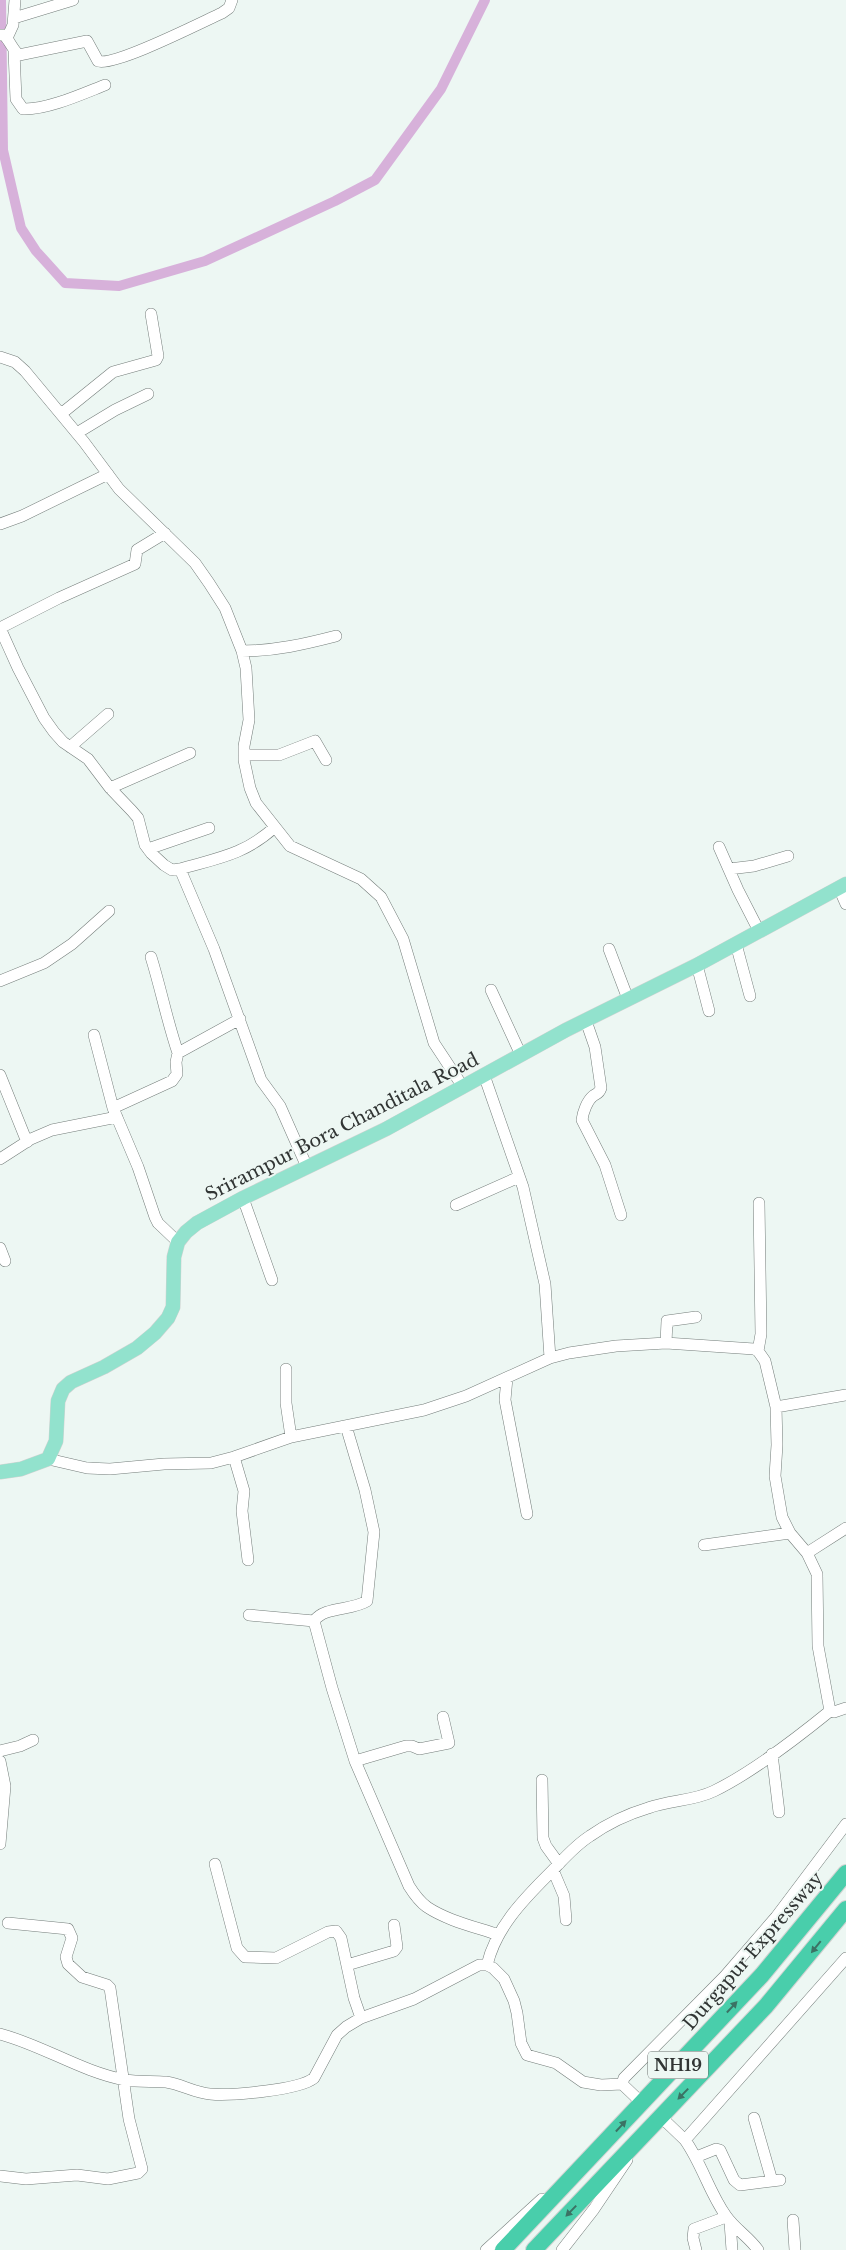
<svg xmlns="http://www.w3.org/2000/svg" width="846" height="2250" font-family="'Libre Baskerville',serif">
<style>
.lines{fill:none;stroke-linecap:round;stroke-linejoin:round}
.canal{stroke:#d7b1da;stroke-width:10}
.minor-casing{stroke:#747d7a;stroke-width:12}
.major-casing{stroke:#d2d3d2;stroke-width:15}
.highway-casing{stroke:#d2d3d2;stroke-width:18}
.minor{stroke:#fff;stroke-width:11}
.major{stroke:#92e2cd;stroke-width:14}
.highway{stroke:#49ceab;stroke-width:16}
.oneway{fill:#3b7264}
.labels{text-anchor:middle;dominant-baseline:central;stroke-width:4;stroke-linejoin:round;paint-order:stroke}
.shield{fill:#edf7f3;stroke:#696f6d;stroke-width:1}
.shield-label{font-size:16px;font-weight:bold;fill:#313534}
.street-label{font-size:18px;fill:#313534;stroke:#edf7f3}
</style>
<rect width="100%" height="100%" fill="#edf7f3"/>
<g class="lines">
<path class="canal" d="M1 0 3 150 21 228 36 251 65 283 119 286 205 261 335 201 375 180 441 89 485 0"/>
<g class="minor-casing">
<path id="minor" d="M14 18 73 0
M0 35H4C10 41 12 49 19 55L87 41 98 61C114 67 202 22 222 13L229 8 232 0
M7 38 13 25 15 0
M14 51 16 99 23 109C47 110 82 94 105 85
M0 357 15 362 25 371 84 442 119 489 195 563 209 583 225 608 242 651 246 668 249 720 244 746V760L250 788 256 803 290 846 361 879 381 897 403 939 434 1043 463 1087
M61 414 113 372 156 360 158 356 151 314
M77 433 115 410 148 394
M0 524 22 516 108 474
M0 628 18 668 44 718 54 732 63 742 88 759 110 788 132 811 138 818 145 845 151 853 164 865 172 870 180 869C218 858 244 855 275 827
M0 628 59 598 135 564 137 550 165 533
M242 651C275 651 305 644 336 636
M70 747 108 714
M244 755H279L315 741 326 760
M110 788 190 753
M719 847 738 890 759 931
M148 849 209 828
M180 869 214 949 261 1080 280 1106 307 1167
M729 869 754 866 788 856
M839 888 846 904
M736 944 750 996
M609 949 628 999
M151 957C161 989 167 1021 178 1053
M697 965 709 1011
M0 981 44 963 72 944 109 911
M491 990 521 1055
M586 1021 595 1047 601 1088C599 1094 597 1093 593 1096 587 1101 583 1112 582 1120L605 1165 621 1215
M94 1035 113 1108 138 1167 155 1217 158 1223 178 1242
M0 1075 27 1142
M484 1075 523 1187 545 1284 550 1358
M113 1108 172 1081 177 1074 176 1062 178 1053 240 1019
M0 1159 31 1139 52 1130 117 1117
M243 1198 272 1280
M456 1205 519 1177
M0 1248 5 1261
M666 1343 667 1321 696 1317
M758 1351 761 1334 759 1203
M286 1369V1403L291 1437
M507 1378 505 1400 527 1514
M776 1407 846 1395
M346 1426 365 1490 374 1532 367 1601C351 1611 325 1606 314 1621L332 1688 355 1761 409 1886C414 1894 420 1902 427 1907 448 1921 476 1927 499 1935
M234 1457 244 1491 242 1511 248 1560
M48 1459 87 1468 110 1469 164 1464 211 1463 234 1457 291 1437 424 1410 466 1396 550 1358 569 1353 616 1346 666 1343 754 1349 758 1351 765 1361 776 1407 777 1445 775 1476 782 1517 790 1533 807 1553 817 1574 818 1646 830 1711
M704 1545 790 1533
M807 1553 846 1528
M249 1615 314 1621
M0 1751 20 1746 33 1740
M772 1754 779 1812
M0 1761 5 1786 0 1844
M355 1761 406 1746H412L419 1749 449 1743 443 1717
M542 1780 543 1838 546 1846 559 1864
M215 1864 237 1948 245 1957 276 1958 328 1932 336 1931 341 1938 354 1998 361 2018
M553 1870 564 1896 566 1920
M347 1965 394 1951 397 1947 394 1925
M487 1965C496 1928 522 1901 548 1875 562 1861 574 1846 590 1836 607 1824 628 1814 648 1808 670 1800 694 1801 714 1791 751 1773 798 1737 830 1711L834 1712 846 1708
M0 2034C42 2045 82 2072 125 2080 138 2082 153 2081 166 2082 181 2084 195 2093 210 2094 230 2096 300 2090 314 2078L337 2035 346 2027 361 2018 414 1999 479 1965H487L493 1968 504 1979 514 2001 517 2013 521 2043 527 2055 556 2063 583 2082 601 2085 622 2084
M642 2103 622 2084 624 2078 725 1976 776 1917 846 1824
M661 2117 685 2140 846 1958
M754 2118 772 2181
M685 2140C702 2164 709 2192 726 2216 735 2229 749 2237 758 2250
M696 2157 716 2149 720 2150 734 2180 740 2185 780 2180
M0 2176 26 2179 77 2175 108 2179 138 2173 142 2169 129 2119 110 1988 107 1985 82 1977 68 1964 66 1957 72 1938 68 1929 8 1923
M793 2220 795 2250
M730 2222 732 2250
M486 2250 542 2199
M562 2250 594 2209 627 2160
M696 2250 693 2238 694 2229 726 2217"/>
</g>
<g class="major-casing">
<path id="major" d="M0 1472 21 1469 48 1459 56 1441 58 1401 63 1389 71 1382 104 1367 137 1348 155 1333 168 1318 173 1307 174 1257 178 1242 186 1232 197 1223 243 1198 386 1129 566 1030 697 965 846 884"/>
</g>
<g class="highway-casing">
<path id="highway" d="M503 2250 762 1975 846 1873
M534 2250 766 2006 846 1909"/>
</g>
<use href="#minor" class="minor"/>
<use href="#major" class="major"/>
<use href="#highway" class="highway"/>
</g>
<defs><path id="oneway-solid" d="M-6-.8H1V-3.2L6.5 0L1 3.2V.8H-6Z" transform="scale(1.25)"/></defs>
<g class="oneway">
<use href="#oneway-solid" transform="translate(816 1947) rotate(129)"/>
<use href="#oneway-solid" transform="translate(732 2007) rotate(-47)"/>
<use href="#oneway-solid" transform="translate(683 2094) rotate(134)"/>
<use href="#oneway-solid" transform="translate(621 2126) rotate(-47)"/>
<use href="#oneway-solid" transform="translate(571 2211) rotate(134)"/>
</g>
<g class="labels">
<rect class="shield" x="648" y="2051.5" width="60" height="27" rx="4"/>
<g class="shield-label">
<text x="678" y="2065">NH19</text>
</g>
<g class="street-label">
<text transform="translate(342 1127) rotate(-27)">Srirampur Bora Chanditala Road</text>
<text transform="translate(753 1951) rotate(-49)">Durgapur Expressway</text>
</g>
</g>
</svg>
